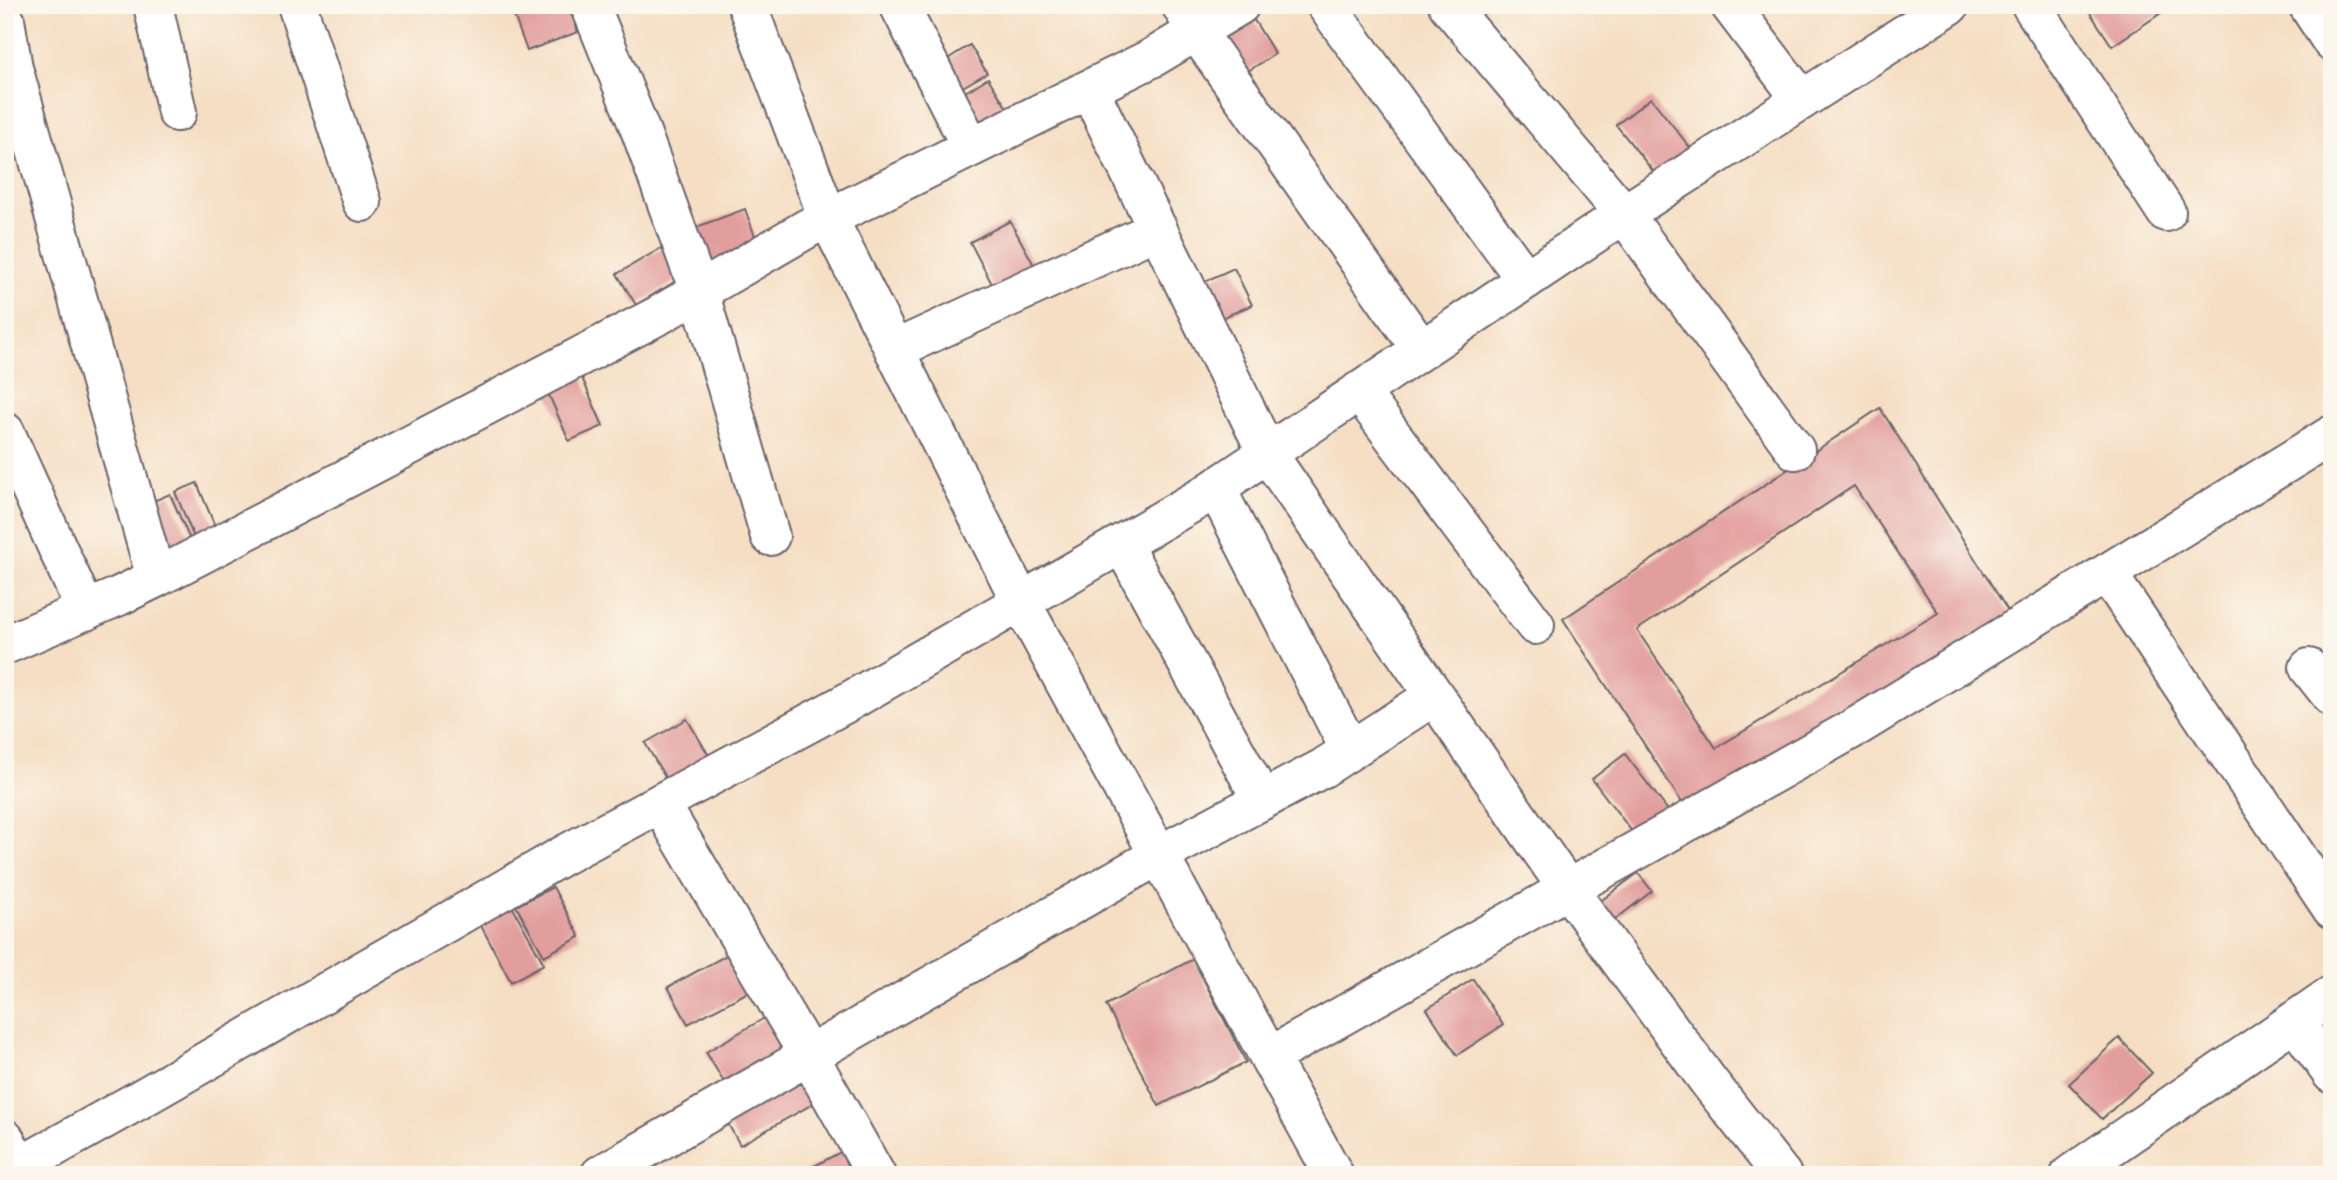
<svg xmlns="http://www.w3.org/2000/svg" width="2337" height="1180" font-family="Mynerve,sans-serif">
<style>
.building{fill:#e29e9d;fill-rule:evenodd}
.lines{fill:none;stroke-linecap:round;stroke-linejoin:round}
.minor-casing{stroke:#6c646b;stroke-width:42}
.minor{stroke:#fff;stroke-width:38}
</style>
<rect width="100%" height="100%" fill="#fbf7ec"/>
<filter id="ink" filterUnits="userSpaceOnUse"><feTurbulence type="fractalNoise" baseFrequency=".0143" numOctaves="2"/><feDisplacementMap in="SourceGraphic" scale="14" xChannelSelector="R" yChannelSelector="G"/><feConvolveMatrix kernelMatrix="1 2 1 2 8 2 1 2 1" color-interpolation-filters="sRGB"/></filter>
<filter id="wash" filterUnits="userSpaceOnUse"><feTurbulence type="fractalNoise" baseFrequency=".00686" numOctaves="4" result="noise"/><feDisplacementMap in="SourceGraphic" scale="28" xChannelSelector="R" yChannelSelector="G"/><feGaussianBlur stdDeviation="1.57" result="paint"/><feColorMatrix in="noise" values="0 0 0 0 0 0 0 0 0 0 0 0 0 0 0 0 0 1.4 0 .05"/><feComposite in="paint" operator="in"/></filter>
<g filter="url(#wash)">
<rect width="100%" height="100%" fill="#f5dec3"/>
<g id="blocks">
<path class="building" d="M516 5H568L578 32 527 51 511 7Z
M2085 5H2164L2167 9 2112 46Z
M1254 20 1275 54 1240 76 1218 41Z
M970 45 987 73 954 92 938 65Z
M988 78 1010 113 976 134 954 99Z
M1651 98 1695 154 1661 181 1616 125Z
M745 209 760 250 707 270 691 229Z
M1010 221 1035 267 994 288 970 242Z
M668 244 686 275 636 305 617 274Z
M1234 268 1252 305 1217 320 1201 283Z
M576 364 603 426 569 441 542 379Z
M1880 408 2013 619 1690 815 1563 619ZM1854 486 1938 613 1716 748 1637 630Z
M197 483 217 531 195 540 175 492Z
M170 494 192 544 166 556 144 505Z
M687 719 714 764 672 789 645 743Z
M1625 754 1673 817 1640 842 1592 779Z
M1638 873 1652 891 1608 925 1594 906Z
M553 887 580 937 544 956 516 906Z
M512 906 544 964 511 982 480 924Z
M734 951 754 989 688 1024 668 987Z
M1193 959 1246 1062 1159 1106 1106 1005Z
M1473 979 1503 1025 1457 1055 1427 1009Z
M768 1016 793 1058 731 1094 706 1052Z
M2119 1038 2152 1073 2102 1119 2069 1084Z
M796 1067 816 1102 740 1145 720 1110Z
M844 1150 857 1175H798Z"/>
</g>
</g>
<g filter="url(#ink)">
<use href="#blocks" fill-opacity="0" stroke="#6c646b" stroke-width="2"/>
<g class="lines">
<g class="minor-casing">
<path id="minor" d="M153 5 177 112
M297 5 362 202
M590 5 641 132 699 291 770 536
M747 5 828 218 1021 602 1269 1057
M899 5 971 147
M1181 5 1196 31 1421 349
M1326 5 1526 280
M1448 5 1624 214 1795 450
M1730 5 1802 100
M2031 5 2166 212
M2308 5 2332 42
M5 20 13 68 156 578
M1089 89 1267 453 1567 888 1709 1082 1782 1175
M894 350 1158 229
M1359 391 1535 625
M5 432 86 611
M1216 488 1350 750
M1122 544 1262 800
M2107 573 2332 909
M5 645 119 596 156 578 659 315 808 228 1152 58 1240 5
M2309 668 2332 697
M660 803 809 1056 876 1175
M2295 1022 2332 1074
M5 1139 19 1167 137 1101 562 856 848 702 1202 497 1624 214 1950 5
M600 1175 1159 855 1323 768 1434 696
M1334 1175 1269 1057 1856 727 2332 435
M2070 1175 2332 995"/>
</g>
<use href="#minor" class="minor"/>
</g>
</g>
<rect width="2337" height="1180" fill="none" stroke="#fbf7ec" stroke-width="28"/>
</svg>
